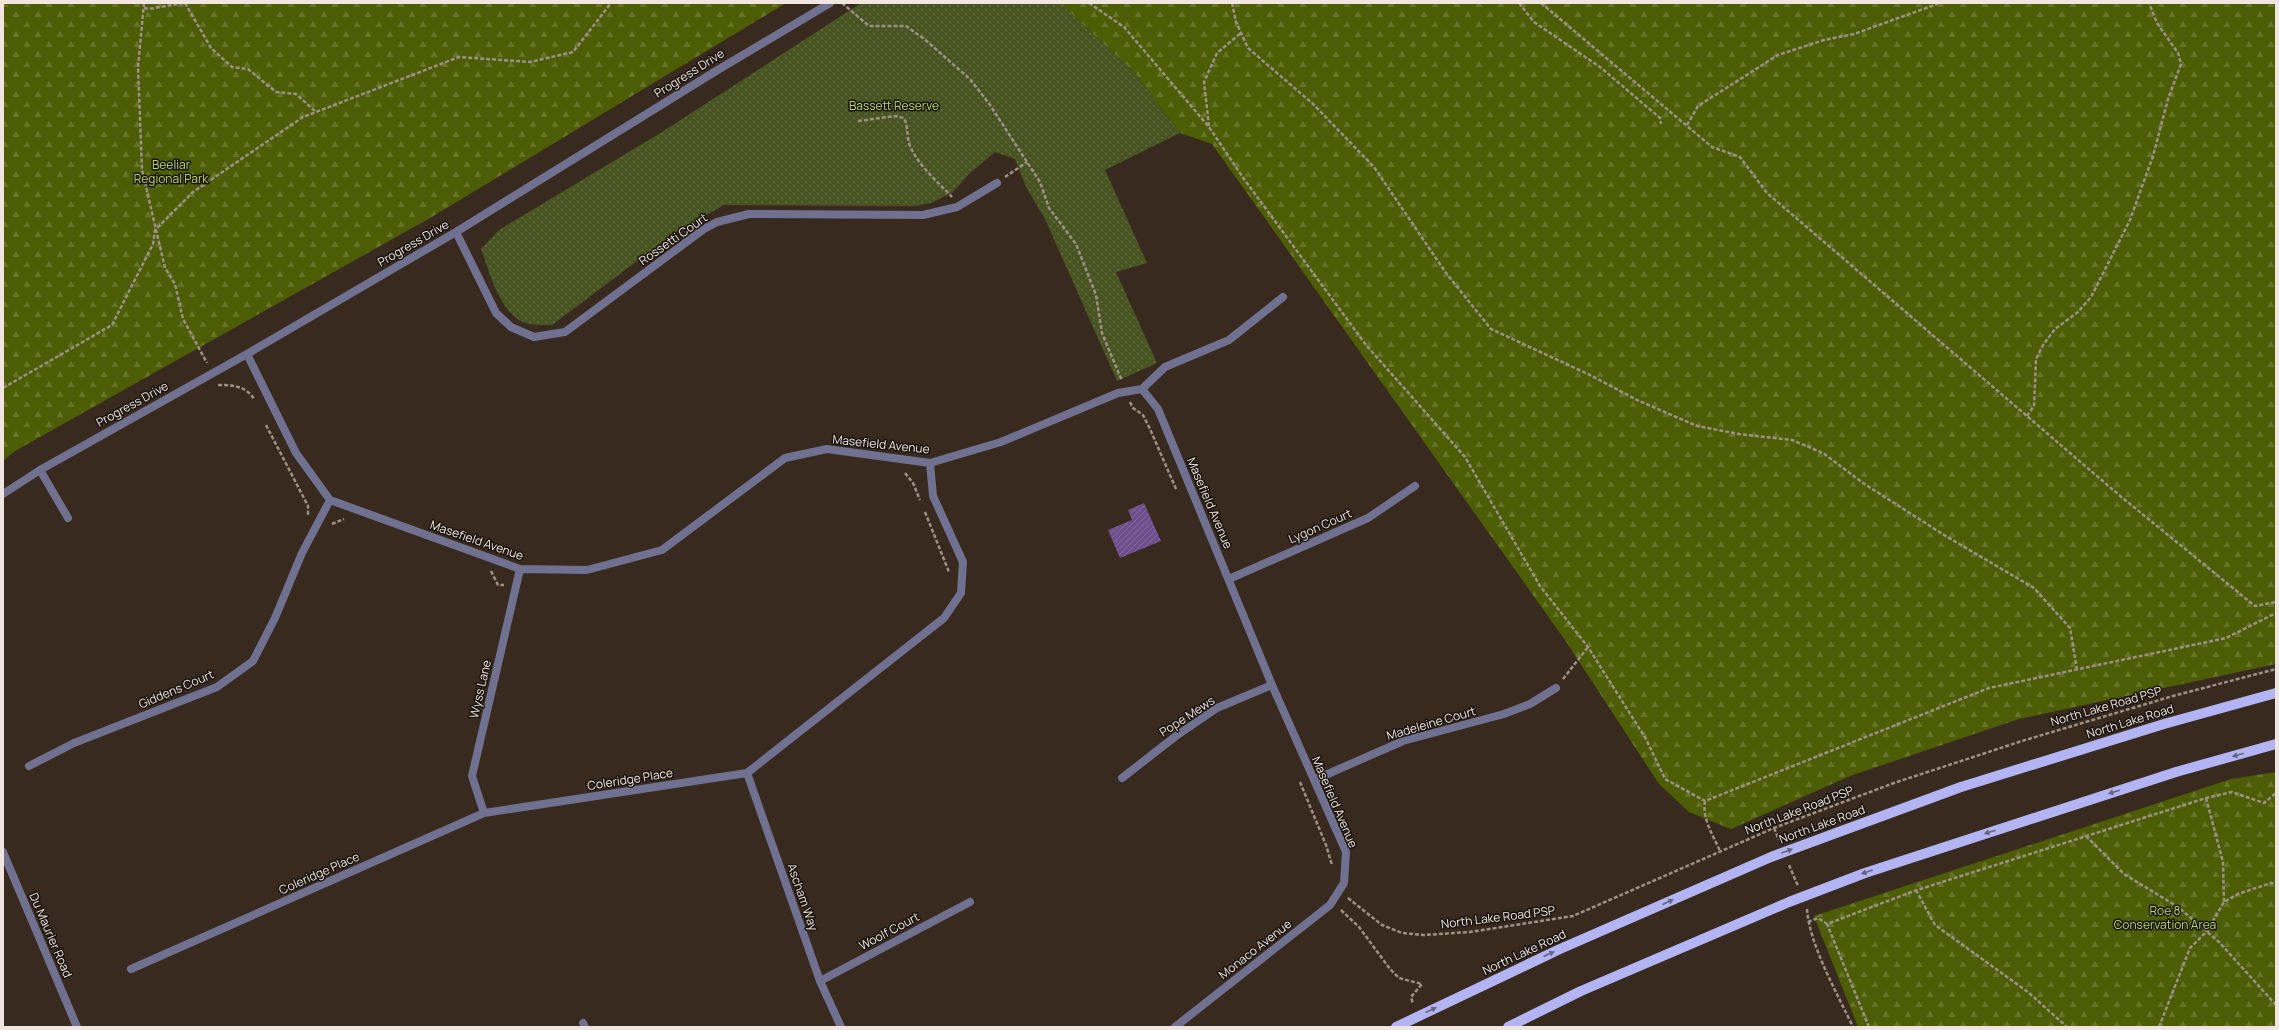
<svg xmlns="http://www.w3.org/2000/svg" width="2279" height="1030" font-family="Manrope,sans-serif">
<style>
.grass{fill:url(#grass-dots)}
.forest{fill:url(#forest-firs)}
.building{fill:url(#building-hatch)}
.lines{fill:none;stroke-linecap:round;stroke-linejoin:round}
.path{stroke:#9c9087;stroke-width:2.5;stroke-dasharray:4 2;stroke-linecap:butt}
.street{stroke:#707190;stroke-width:8}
.primary{stroke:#b3b4f3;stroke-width:10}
.oneway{fill:#666481}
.labels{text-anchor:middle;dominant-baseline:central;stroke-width:3;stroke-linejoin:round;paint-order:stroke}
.street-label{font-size:12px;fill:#f0e6df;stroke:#1a140f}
.park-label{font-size:12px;fill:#bad56c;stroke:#1a140f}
</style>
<defs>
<pattern id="grass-dots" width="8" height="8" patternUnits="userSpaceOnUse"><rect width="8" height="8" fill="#485422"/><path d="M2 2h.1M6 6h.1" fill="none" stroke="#636d42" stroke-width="1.8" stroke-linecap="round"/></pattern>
<pattern id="forest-firs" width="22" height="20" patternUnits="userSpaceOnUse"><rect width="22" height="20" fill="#4c5d06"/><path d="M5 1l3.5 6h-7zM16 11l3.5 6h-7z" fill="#66742a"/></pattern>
<pattern id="building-hatch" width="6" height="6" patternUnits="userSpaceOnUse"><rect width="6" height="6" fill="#6f4e8e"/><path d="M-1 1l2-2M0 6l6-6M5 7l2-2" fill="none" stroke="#84689d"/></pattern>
</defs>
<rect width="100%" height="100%" fill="#382a1f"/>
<path class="grass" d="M861 3H1060L1134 72 1180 133 1105 170 1147 263 1116 272 1157 363 1117 381 1045 219 1026 187 1015 159 995 152 969 174 953 192 931 203 915 206 724 205 673 234 552 325C540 325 525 326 516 318 497 303 489 271 481 249L499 230 662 132Z"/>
<path class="forest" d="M3 3H786L430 218 15 451 3 461Z
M1060 3H2276V664L2019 719 1850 776 1731 829 1689 812 1659 784 1567 643 1212 144 1180 133 1134 72Z
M2276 772V1027H1858L1814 916 2231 779Z"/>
<path class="building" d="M1144 503 1161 541 1120 558 1108 530 1132 520 1128 510Z"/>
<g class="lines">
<path class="path" d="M144 3 138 67 142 170 165 268 175 284 183 319 207 363
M185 3 211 48 232 67 248 69 276 92 296 94 316 112
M842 3 869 26H906L923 38 970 79 990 105 1040 182 1049 208 1076 244 1096 295 1102 333 1122 381
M1089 3 1124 27 1209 127 1244 179 1366 345 1465 457 1540 586 1588 647 1646 739 1665 779 1705 801 1989 688 2226 638 2276 613
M1232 3 1236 22 1248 48 1313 104 1374 167 1446 273 1491 329 1590 375 1637 400 1697 426 1739 434 1792 440 1823 453 1863 483 1944 535 2034 588 2070 628 2077 670
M1519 3 1534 22 1600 67 1660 118 1661 124
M1541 3 1712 147 1740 157 1767 193 2119 495 2255 606 2276 602
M144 8 149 9 183 3
M858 121 895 116 904 118C909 128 906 139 911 148 919 166 938 182 952 197
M1687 125 1698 106 1778 55 1824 40 1854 34 1940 3
M1209 126 1204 82 1217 53 1241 33
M1005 177 1027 162
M218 385C233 385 246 386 254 399
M3 388 112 325 153 244 155 230 193 192 303 117 459 57 530 62 573 52 611 3
M1130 402 1133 408 1143 415 1150 429 1176 489
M2027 416 2034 406 2036 359 2043 345 2055 329 2078 312 2091 297 2130 220 2153 156 2168 99 2181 64 2178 53 2157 23 2149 3
M266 425 308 506V515
M905 473 913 483 920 500
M925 512 949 572
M332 524 344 519
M491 571 498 585H504
M1563 679 1588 647
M1300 782 1326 845 1332 865
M2206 798 2223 862 2224 902
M1705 801C1702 819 1713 835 1720 851
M1774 828 1779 840
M2086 836 2124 874 2178 907 2219 942 2276 1005
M1789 865 1798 886
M1916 890 1935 925 2028 992 2067 1027
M1348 898 1382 925 1402 933 1424 935 1470 932 1573 916 1774 828 1894 783 2022 741 2173 696 2276 669
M1807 909C1809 944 1838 995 1853 1027
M1341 910 1359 927 1390 969 1399 978 1422 984 1411 997 1413 1004
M1808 922 1818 918 1827 924
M1869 1027 1827 924 1914 891 2206 798 2232 792 2264 803 2276 793
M2159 1027 2190 948 2207 931 2224 902 2238 894 2271 883 2276 884"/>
<path class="street" d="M456 232 496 313 511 327 534 337 565 332 704 229 717 222 749 214 923 215 957 207 997 183
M247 354 296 453 330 500 520 569 587 570 662 550 785 458 827 449 930 463 1001 442 1118 393 1142 389 1158 409 1272 685 1346 852 1344 883 1330 905 1175 1027
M1142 389 1165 367 1229 340 1283 297
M40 470 68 518
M3 494 40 470 247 354 456 232 716 71 830 3
M1229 579 1368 518 1415 486
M29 766 74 743 217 687 253 661 275 618 302 553 330 500
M747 773 820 981 841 1027
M1122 778 1176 736 1217 708 1272 685
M1314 780 1403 741 1504 714 1530 704 1556 688
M484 813 472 776 520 569
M3 852 77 1027
M131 969 484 813 747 773 944 618 961 593 963 562 933 496 930 463
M820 981 970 902
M583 1023 585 1027"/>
<path class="primary" d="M1396 1027 1560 949 1771 857 1961 787 2164 724 2276 693
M1508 1027 1581 991 1789 902 1865 873 2176 772 2276 744"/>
</g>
<defs><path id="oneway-solid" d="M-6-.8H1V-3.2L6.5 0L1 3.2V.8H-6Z"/></defs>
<g class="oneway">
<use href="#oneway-solid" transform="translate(2238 755) rotate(164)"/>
<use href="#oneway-solid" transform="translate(2114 792) rotate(162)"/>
<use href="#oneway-solid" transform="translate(1990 832) rotate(162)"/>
<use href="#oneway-solid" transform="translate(1787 851) rotate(-20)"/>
<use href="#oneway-solid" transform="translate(1867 872) rotate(161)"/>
<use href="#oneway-solid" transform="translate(1668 902) rotate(-24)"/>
<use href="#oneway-solid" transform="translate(1549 954) rotate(-25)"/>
<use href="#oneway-solid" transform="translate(1431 1010) rotate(-25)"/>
</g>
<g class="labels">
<g class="street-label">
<text transform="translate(689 73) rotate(-32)">Progress Drive</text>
<text transform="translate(673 239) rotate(-35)">Rossetti Court</text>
<text transform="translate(413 243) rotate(-30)">Progress Drive</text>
<text transform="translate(132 404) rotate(-29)">Progress Drive</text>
<text transform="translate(881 444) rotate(6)">Masefield Avenue</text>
<text transform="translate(1210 503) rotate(67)">Masefield Avenue</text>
<text transform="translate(1320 526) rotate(-24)">Lygon Court</text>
<text transform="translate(477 540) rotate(19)">Masefield Avenue</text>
<text transform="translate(176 689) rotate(-23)">Giddens Court</text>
<text transform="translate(480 689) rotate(-77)">Wyss Lane</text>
<text transform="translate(2106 706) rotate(-16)">North Lake Road PSP</text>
<text transform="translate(1187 716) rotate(-33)">Pope Mews</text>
<text transform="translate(2130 721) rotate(-17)">North Lake Road</text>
<text transform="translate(1431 723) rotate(-16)">Madeleine Court</text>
<text transform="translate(630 779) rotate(-9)">Coleridge Place</text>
<text transform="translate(1335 802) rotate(67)">Masefield Avenue</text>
<text transform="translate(1799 810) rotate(-21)">North Lake Road PSP</text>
<text transform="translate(1822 824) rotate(-20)">North Lake Road</text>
<text transform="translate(319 873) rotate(-24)">Coleridge Place</text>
<text transform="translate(803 897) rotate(71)">Ascham Way</text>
<text transform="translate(1498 917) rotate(-7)">North Lake Road PSP</text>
<text transform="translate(889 931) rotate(-28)">Woolf Court</text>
<text transform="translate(51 935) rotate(67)">Du Maurier Road</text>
<text transform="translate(1255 949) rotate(-38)">Monaco Avenue</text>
<text transform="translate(1524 952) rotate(-25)">North Lake Road</text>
</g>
<g class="park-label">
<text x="894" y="105">Bassett Reserve</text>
<text x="171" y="164">Beeliar<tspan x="171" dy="14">Regional Park</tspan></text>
<text x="2165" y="910">Roe 8<tspan x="2165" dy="14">Conservation Area</tspan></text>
</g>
</g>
<rect width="2279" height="1030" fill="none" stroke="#f0e6df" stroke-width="8"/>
</svg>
